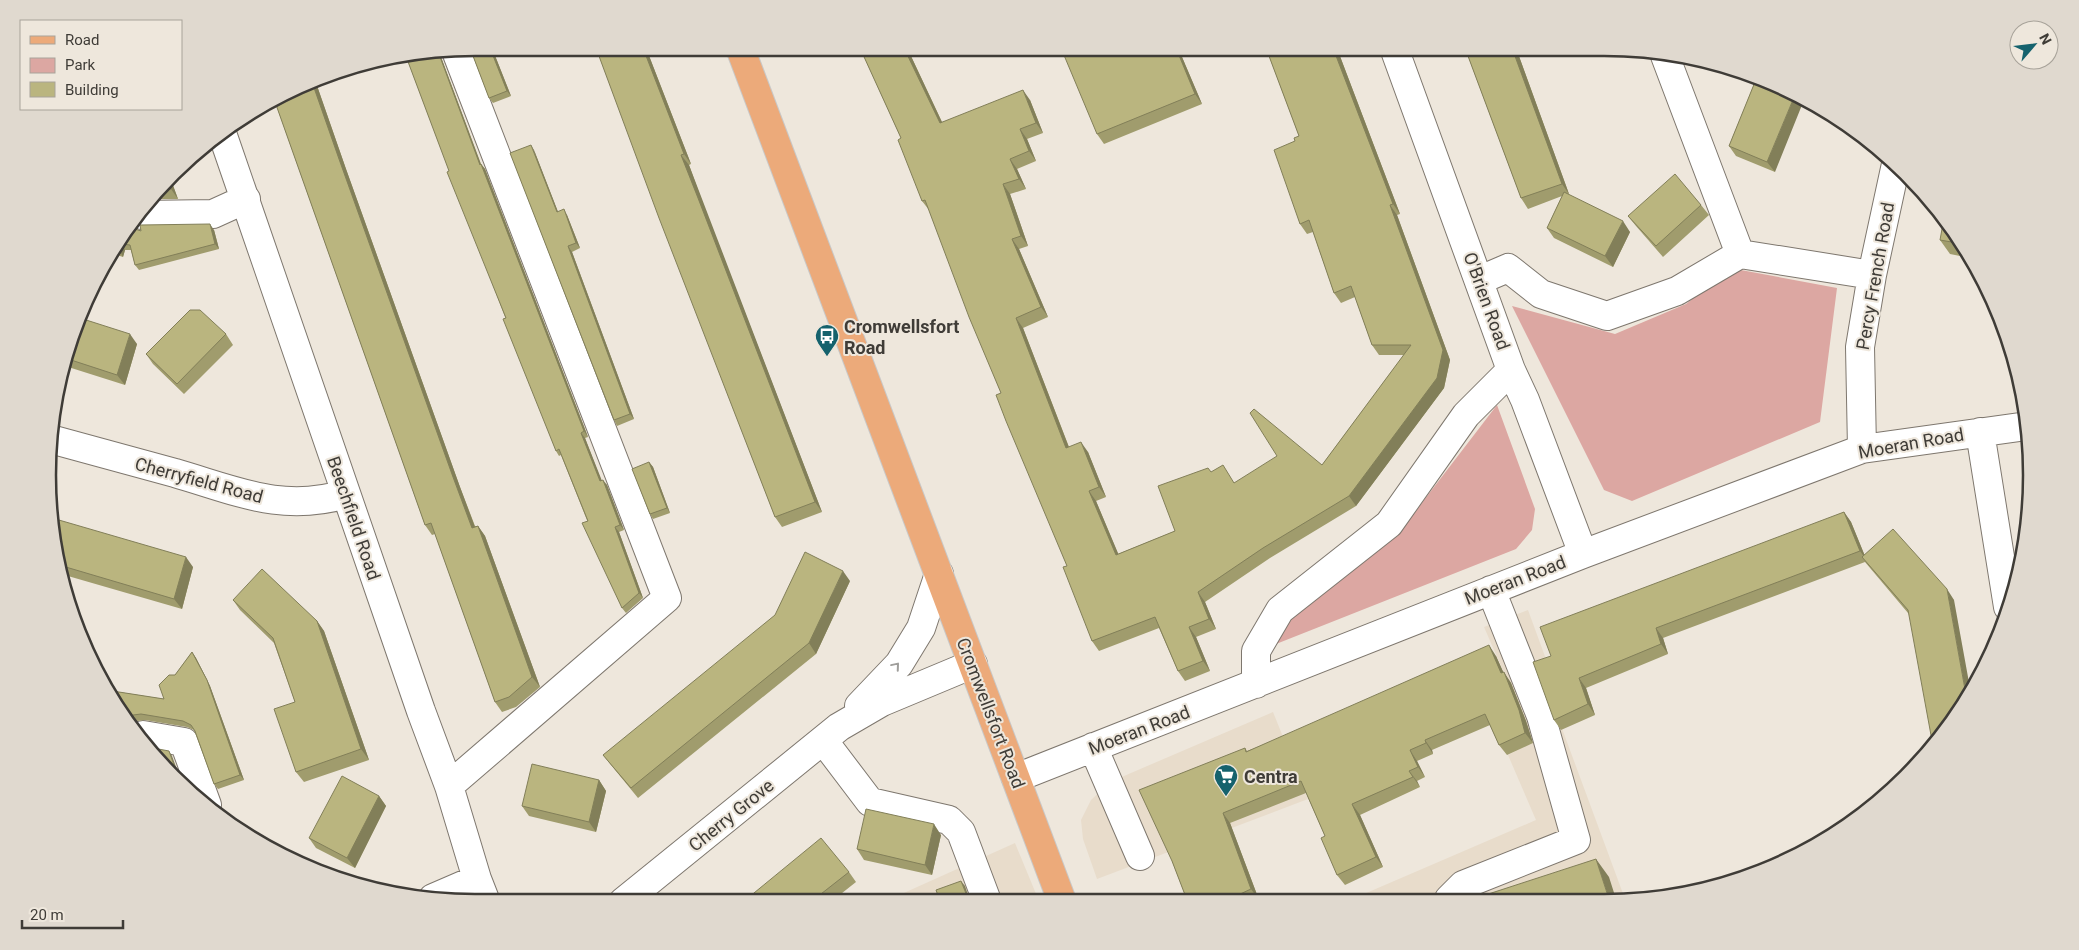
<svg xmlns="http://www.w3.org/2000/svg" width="2079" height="950" font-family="Roboto,sans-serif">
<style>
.built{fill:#e8dccb}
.green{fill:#dca7a2}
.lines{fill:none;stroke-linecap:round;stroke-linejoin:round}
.minor-casing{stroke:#7e776e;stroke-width:30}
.major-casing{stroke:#c9c8c7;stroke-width:30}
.minor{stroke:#fff;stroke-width:28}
.major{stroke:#ecaa7a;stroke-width:28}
.wall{fill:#a09c6d}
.shaded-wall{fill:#827f59}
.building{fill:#bab57f;stroke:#827f59}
.oneway{stroke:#9f9e9b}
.labels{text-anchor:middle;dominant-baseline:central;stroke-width:4;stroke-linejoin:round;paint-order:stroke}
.street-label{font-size:18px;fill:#3f3c37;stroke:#eee7dc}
.poi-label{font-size:18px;font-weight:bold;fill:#3f3c37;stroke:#eee7dc;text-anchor:start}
.rim{fill:none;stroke:#3f3c37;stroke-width:2.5}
</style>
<rect width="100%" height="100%" fill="#eee7dc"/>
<path class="built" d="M1528 610 1558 692 1550 696 1625 899 1350 900 1536 820 1508 755 1534 742 1484 627Z
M1273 712 1308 799 1097 879 1083 839 1081 820 1091 800 1108 784 1124 776Z
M1015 843 1039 901H886Z"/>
<path class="green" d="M1730 268 1837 288 1820 422 1632 501 1604 490 1512 306 1615 334 1686 304Z
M1497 405 1535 509 1532 530 1516 549 1271 646 1282 619 1366 560 1401 530Z"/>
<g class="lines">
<g class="minor-casing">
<path id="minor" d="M1394 48 1511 370 1525 400 1583 554
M1664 53 1740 254
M222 133 421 711 449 786 477 879 486 902
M142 215 213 214 246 199
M1480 280 1508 268 1541 294 1607 316 1677 291 1740 254 1872 275
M1980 432 2008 607
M54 440C95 451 135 462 175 473 237 491 282 513 346 494
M1862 449 1860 347 1872 275 1896 164
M1256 684V651L1280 610 1389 524 1466 415 1511 370
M859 706 899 664 921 628 939 574
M143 735 184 742 207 805
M823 740 870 802 949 820 961 832 987 901
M1093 747 1140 856
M1016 778 1583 554 1862 449 2027 426
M449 786 667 598 456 51
M433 898 477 879
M1449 899 1463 885 1576 840 1541 716 1491 590
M623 902 839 727 882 702 973 664"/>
</g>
<g class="major-casing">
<path id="major" d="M740 48 1062 901"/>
</g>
<use href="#minor" class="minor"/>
<use href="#major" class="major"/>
</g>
<path class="wall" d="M492 48 511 96 493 103 489 98Z
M596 48H646L691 164 689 165 705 209 822 512 782 527 775 517Z
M860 48H913L915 52 910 54 942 122 1030 100 1043 133 1027 139 1036 161 1017 169 1026 189 1010 194 1028 246 1019 249 1048 317 1023 328 1069 447 1088 452 1106 497 1096 501 1118 554 1175 531 1211 472 1235 483 1322 465 1404 355H1379L1372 345 1355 297 1341 303 1334 293 1313 232 1307 234 1300 224 1295 141 1299 136 1266 48H1340L1341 49 1338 51 1400 214 1397 215 1450 360 1444 388 1356 506 1270 558 1205 602 1216 629 1196 637 1210 671 1185 681 1178 671 1159 628 1099 651 1092 641 1067 566 1001 393 929 210 922 201 901 138Z
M1465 48H1516L1569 194H1568L1630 232 1613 267 1554 238 1547 228 1562 196 1528 209 1521 198Z
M1164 51 1182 57 1202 104 1104 144 1097 134Z
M441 53V57L481 164 485 169 588 437 585 438 601 480 607 485 624 530 619 532 643 598 626 613 622 608 561 455 559 456 556 451 407 59Z
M1757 77 1775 172 1736 156 1729 146Z
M315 80 346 169 460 487 475 526H478L485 536 540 687 516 707 502 712 495 702 435 534 432 535 425 525 274 99Z
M534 150 558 212 567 215 580 248 572 252 634 419 617 426 614 420Z
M171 180 178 199H156Z
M1701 205 1709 215 1663 257 1636 226 1628 216Z
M132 228 141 231 214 230 219 249 139 270 135 265 131 250H125L123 257 111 253Z
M1959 237 1970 258 1950 254 1940 240Z
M83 319 137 344 125 385 65 366Z
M226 334 233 345 184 394 153 364 146 354Z
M649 462 653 467 670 513 653 519 650 514Z
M1844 512 1851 522 1864 554 1954 600 1908 613 1865 562 1663 638 1668 654 1586 688 1595 715 1561 730 1554 720 1551 656Z
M51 531 193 567 182 609 61 574Z
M850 581 816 654 638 798 611 765 603 755Z
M233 600 317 621 324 631 369 760 304 782 296 772 295 702 274 643 240 610Z
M192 652 196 658 210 686 244 780 218 789 214 784 194 730 187 727 145 720 137 721 133 723 106 690 164 699 175 675Z
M1496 656 1503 672 1511 683 1526 721 1533 743 1507 755 1499 745 1490 725 1432 750 1433 754 1417 761 1425 777 1417 781 1420 787 1360 815 1383 867 1345 885 1337 875 1325 836 1306 793 1230 823 1259 900H1187L1172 861 1245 748 1247 751Z
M599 780 606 791 596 832 529 816 522 806Z
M379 796 386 806 355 868 316 848 309 838Z
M941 835 932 875 864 860 857 849Z
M849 872 856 882 832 901 743 902Z"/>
<path class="shaded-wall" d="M490 48H492L511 96 507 91Z
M643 48H646L691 164 684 154Z
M904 48 910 54 947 133 940 123Z
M1160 48H1163L1169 62 1162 52Z
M1176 48 1182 57 1202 104 1195 94Z
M1333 48H1335L1338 51 1400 214 1393 204Z
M1512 48H1516L1569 194 1562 184Z
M441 53V57L483 170 480 165 439 54Z
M315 80 346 169 460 487 479 538 472 528 453 477 339 159 312 82Z
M1023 90 1030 100 1043 133 1036 123Z
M1795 95 1804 100 1775 172 1767 162Z
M1020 129 1027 139 1036 161 1029 151Z
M531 145 534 150 560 217 557 212Z
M681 155 689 165 822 512 815 502Z
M1010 159 1017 169 1026 189 1019 179Z
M481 164 485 169 588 437 584 431Z
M171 180 178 199 171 189 169 183Z
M1003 184 1010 194 1028 246 1021 236Z
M1390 205 1397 215 1450 360 1444 388 1356 506 1349 496 1437 378Z
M564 209 567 215 580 248 576 243Z
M1623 221 1630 232 1613 267 1605 256Z
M210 224 214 230 219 249 215 244Z
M1012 239 1019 249 1048 317 1041 307Z
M122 244 125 250 123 257 120 251Z
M568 246 572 252 634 419 630 414Z
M1016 318 1023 328 1073 458 1066 448Z
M130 334 137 344 125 385 117 375Z
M581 433 585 438 604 486 600 481Z
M1081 442 1088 452 1106 497 1099 487Z
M649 462 653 467 670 513 667 508Z
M603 480 607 485 624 530 620 525Z
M1089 491 1096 501 1123 565 1116 555Z
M1844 512 1851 522 1867 561 1860 551Z
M478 526 485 536 540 687 532 677Z
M615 527 619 532 643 598 639 593Z
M186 557 193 567 182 609 174 599Z
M843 571 850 581 816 654 809 643Z
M1947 589 1954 600 1970 688 1966 695Z
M1198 592 1205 602 1216 629 1209 619Z
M317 621 324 631 369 760 361 749Z
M1189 627 1196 637 1210 671 1203 661Z
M1656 628 1663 638 1668 654 1661 644Z
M1489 645 1496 656 1506 678 1504 672 1511 683 1526 721 1533 743 1525 733Z
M192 652 196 658 210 686 244 780 240 775Z
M1579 678 1586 688 1595 715 1588 704Z
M1425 740 1432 750 1433 754 1426 743Z
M1410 750 1417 761 1425 777 1418 767Z
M169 751 172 756 182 783 179 779Z
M1409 771 1417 781 1420 787 1413 777Z
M599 780 606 791 596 832 589 822Z
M379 796 386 806 355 868 347 858Z
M1352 804 1360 815 1383 867 1376 857Z
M1223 813 1230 823 1259 900 1251 889Z
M934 824 941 835 932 875 925 865Z
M1596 859 1609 877 1616 899H1609Z
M961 881 965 886 970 901H969Z"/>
<path class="building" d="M470 48H490L507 91 489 98Z
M596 48H643L684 154 681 155 698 198 815 502 775 517 659 218Z
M860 48H904L940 123 1023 90 1036 123 1020 129 1029 151 1010 159 1019 179 1003 184 1021 236 1012 239 1041 307 1016 318 1066 448 1081 442 1099 487 1089 491 1116 555 1175 531 1158 486 1208 468 1211 472 1223 465 1234 483 1277 456 1250 413 1254 409 1322 465 1411 345H1372L1351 286 1334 293 1309 220 1300 224 1274 150 1295 141 1294 138 1299 136 1266 48H1333L1393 204 1390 205 1443 350 1437 378 1349 496 1263 548 1198 592 1209 619 1189 627 1203 661 1178 671 1155 617 1092 641 1063 567 1067 566 1006 421 996 395 1001 393 969 317 925 200 922 201 898 140 901 138Z
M1061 48H1160L1162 52 1174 48H1176L1195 94 1097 134Z
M1465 48H1512L1562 184 1521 198Z
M439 54 480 165 481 164 584 431 581 433 600 481 603 480 620 525 615 527 639 593 622 608 582 523 588 521 559 449 556 451 503 319 506 318 447 172 449 171 407 59Z
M1757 77 1767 80 1795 95 1767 162 1729 146Z
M312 82 339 159 453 477 472 528 478 526 532 677 509 697 495 702 431 523 425 525 274 99Z
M531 145 557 212 564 209 576 243 568 246 630 414 614 420 510 153Z
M1675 174 1701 205 1656 246 1628 216Z
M169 183 171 189H164Z
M1564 192 1623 221 1605 256 1547 228Z
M1944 218 1959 237 1963 244 1940 240Z
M210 224 215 244 135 265 130 245 122 244 120 251 114 250 132 228 141 231 140 225Z
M190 310H200L226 334 177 384 146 354Z
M83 319 130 334 117 375 68 359Z
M649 462 667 508 650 514 632 469Z
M1844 512 1860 551 1656 628 1661 644 1579 678 1588 704 1554 720 1533 662 1551 656 1540 627Z
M52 518 186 557 174 599 59 565 51 531Z
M1893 529 1947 589 1966 695 1943 735 1933 746 1908 610 1862 557Z
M805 552 843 571 809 643 631 788 603 755 775 615Z
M262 569 317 621 361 749 296 772 274 709 295 702 273 638 233 600Z
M1489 645 1501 673 1504 672 1519 710 1525 733 1499 745 1485 714 1425 740 1426 743 1410 750 1418 767 1409 771 1413 777 1352 804 1376 857 1337 875 1321 838 1325 836 1301 781 1223 813 1251 889 1238 895 1239 900H1187L1172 861 1139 790 1245 748 1246 752Z
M192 652 207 680 240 775 214 784 195 731 191 725 183 721 141 714 133 715 129 718 106 690 164 699 159 685 169 675H175Z
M153 748 169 751 179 779Z
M532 764 599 780 589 822 522 806Z
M342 776 379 796 347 858 309 838Z
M866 809 934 824 925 865 857 849Z
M821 838 849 872 812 901 743 902Z
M1596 859 1609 899H1473Z
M961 881 969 901H940L936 890Z"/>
<defs><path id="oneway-chevron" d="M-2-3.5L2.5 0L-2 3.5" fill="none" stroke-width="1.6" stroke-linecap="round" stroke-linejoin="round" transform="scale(1.25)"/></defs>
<use class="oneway" href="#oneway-chevron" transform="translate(896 666) rotate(-50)"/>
<defs>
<g id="bus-pin" transform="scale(1.25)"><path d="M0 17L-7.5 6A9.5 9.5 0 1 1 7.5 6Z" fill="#15626d" stroke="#eee7dc"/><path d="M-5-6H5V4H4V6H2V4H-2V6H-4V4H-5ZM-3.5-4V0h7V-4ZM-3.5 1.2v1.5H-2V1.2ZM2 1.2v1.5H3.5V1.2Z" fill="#fff"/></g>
<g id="supermarket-pin" transform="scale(1.25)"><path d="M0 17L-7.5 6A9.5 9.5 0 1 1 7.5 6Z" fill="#15626d" stroke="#eee7dc"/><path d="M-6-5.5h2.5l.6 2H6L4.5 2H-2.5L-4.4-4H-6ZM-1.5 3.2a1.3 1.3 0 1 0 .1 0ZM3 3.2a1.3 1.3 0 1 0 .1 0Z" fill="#fff"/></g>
</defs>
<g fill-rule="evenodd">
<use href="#bus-pin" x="827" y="336"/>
<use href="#supermarket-pin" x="1226" y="776"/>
</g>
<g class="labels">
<g class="street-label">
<text transform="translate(1875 276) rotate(-80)">Percy French Road</text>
<text transform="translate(1487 301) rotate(70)">O'Brien Road</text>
<text transform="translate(1911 443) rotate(-10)">Moeran Road</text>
<text transform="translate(199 480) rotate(15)">Cherryfield Road</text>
<text transform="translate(354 518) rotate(71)">Beechfield Road</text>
<text transform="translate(1515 580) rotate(-21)">Moeran Road</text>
<text transform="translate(991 713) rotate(69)">Cromwellsfort Road</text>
<text transform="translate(1139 730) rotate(-21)">Moeran Road</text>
<text transform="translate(731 815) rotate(-39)">Cherry Grove</text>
</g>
<g class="poi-label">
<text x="844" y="326">Cromwellsfort<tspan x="844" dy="21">Road</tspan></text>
<text x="1244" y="776">Centra</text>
</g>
</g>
<path d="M0 0H2079V950H0ZM475 56H1604A419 419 0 0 1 2023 475V475A419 419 0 0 1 1604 894H475A419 419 0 0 1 56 475V475A419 419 0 0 1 475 56Z" fill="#e0d9cf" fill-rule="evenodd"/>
<path class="rim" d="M475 56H1604A419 419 0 0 1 2023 475V475A419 419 0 0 1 1604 894H475A419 419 0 0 1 56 475V475A419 419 0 0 1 475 56Z"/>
<rect x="20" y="20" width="162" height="90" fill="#eee7dc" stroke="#a8a39a"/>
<rect x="30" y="36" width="25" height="8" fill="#ecaa7a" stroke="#a8a39a"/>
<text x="65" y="45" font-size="15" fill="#3f3c37">Road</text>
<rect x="30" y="58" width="25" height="15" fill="#dca7a2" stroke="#a8a39a"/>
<text x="65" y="70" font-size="15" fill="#3f3c37">Park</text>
<rect x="30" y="82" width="25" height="15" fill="#bab57f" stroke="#a8a39a"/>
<text x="65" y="95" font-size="15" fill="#3f3c37">Building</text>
<g transform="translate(2034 45) rotate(62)"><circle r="24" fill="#eee7dc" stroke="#a8a39a"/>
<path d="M0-4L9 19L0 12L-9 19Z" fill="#15626d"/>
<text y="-8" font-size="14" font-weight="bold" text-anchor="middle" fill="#3f3c37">N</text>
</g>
<path d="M22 920v8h101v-8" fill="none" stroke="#3f3c37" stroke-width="2.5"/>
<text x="30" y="920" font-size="15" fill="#3f3c37" stroke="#eee7dc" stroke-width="4" paint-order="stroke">20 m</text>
</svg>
